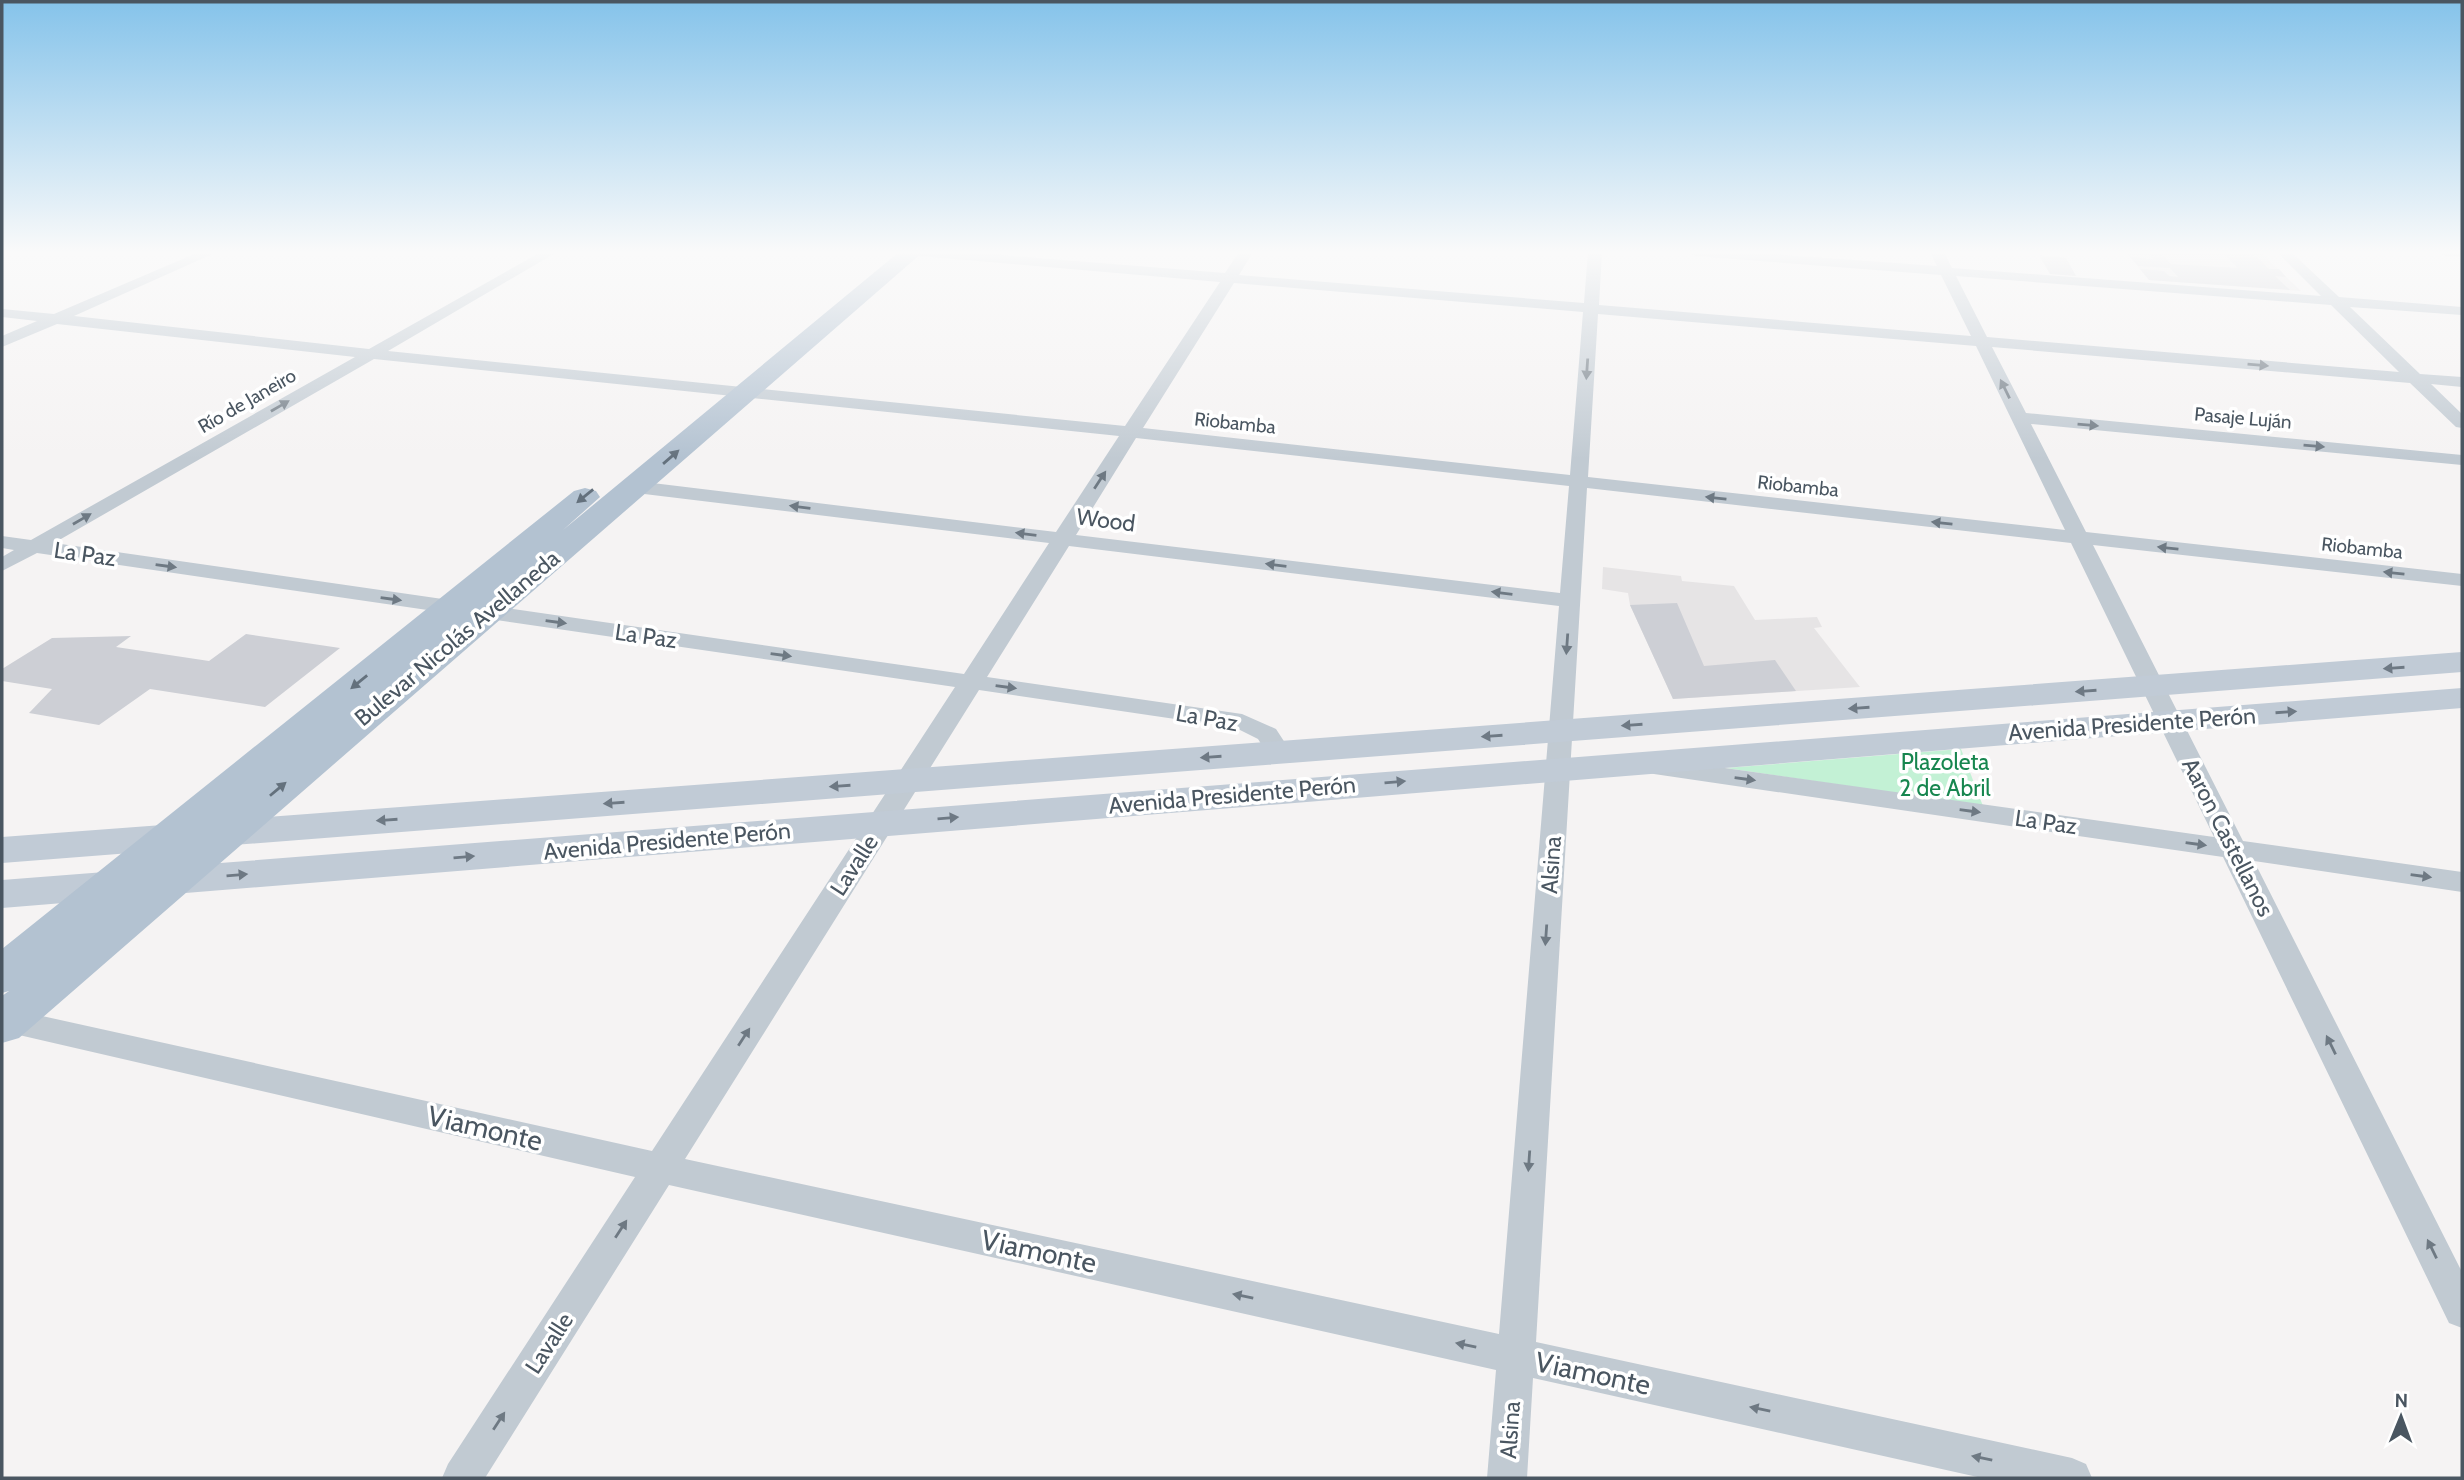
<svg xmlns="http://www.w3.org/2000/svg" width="2464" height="1480" font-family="Cabin,sans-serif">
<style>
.education{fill:#e6e4e5}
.green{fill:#c3f1d5}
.building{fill:#cdcfd5}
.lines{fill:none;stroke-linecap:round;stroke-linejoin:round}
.street{fill:#c1cad2;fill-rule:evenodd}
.secondary{fill:#c1cbd6;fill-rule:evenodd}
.primary{fill:#b3c2d1;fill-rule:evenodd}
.oneway{fill:#6e7983}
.oneway2{fill:#64717d}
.oneway3{fill:#6e7984}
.labels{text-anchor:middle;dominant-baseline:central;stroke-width:7;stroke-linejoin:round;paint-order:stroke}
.far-street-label{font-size:19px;fill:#4a5661;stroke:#fff}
.street-label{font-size:23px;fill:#4a5661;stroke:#fff}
.park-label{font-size:23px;fill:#17864f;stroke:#fff}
.near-street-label{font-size:28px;fill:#4a5661;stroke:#fff}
</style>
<rect width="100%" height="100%" fill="#f5f3f3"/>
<path class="education" d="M2126 252H2260L2301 291 2149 280Z
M1603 567 1681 576 1682 581 1734 586 1755 620 1817 617 1822 627 1814 628 1860 687 1673 699 1630 605 1628 593 1602 589Z"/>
<path class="green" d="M1961 749 1983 806 1726 768Z"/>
<path class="building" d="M2147 252H2160L2171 264 2238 268 2222 252H2252L2269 269H2279L2286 277 2275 276 2290 290 2149 280 2140 269 2164 271 2169 276 2178 277 2170 268 2138 266 2130 257 2153 259Z
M2039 255 2066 258 2076 276 2050 274Z
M1677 603 1704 666 1775 660 1796 691 1673 699 1630 605Z
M246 634 340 648 265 707 150 689 99 725 29 713 52 689 2 681V669L52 638 131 636 116 647 209 661Z"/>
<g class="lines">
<path class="street" d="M199 252H217L74 316 369 349 541 252H557L388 351 1125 426 1220 282 920 256 913 252H964L1225 273 1239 252H1253L1239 275 1584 303 1588 252H1602L1599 305 1971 336 1941 275 1695 256 1688 252H1743L1937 266 1930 252H1944L1952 268 2321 296 2277 252H2291L2339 297 2462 307V315L2350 307 2420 374 2462 377V387L2431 384 2462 414V428L2456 427 2410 383 1992 347 2026 413 2462 455V465L2031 424 2086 532 2462 574V586L2093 545 2243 841 2462 872V892L2254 861 2462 1272V1328L2449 1323 2223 857 1654 774 1645 772 1641 766 1645 760 1654 758 2214 837 2071 543 1587 488 1536 1342 2072 1458 2086 1464 2092 1478H1982L1533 1378 1527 1478H1487L1496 1370 669 1185 485 1478H442L448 1464 635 1177 6 1032 2 1031V1009L6 1008 652 1151 955 687 37 553 2 571V557L14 550 2 548V536L31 540 355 357 57 324 2 347V336L37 321 2 317V309L54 314ZM1956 276 2331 305 2399 372 1987 337ZM1234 283 1583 312 1570 475 1143 428ZM1598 314 1976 346 2065 530 1588 477ZM374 359 1119 436 1056 532 636 481 627 487 636 493 1049 543 964 674 54 543ZM1136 438 1569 486 1560 593 1076 535ZM1069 546 1559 606 1499 1334 685 1159 979 690 1236 728 1258 739 1270 758 1279 760 1288 758 1291 752 1276 729 1242 714 987 677Z
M2438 252H2462V257L2445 256Z"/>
<path class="secondary" d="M2462 652V672L2 863V837Z
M2462 688V708L2 908V880Z"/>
<path class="primary" d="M899 252H923L19 1038 2 1043V996L9 991 2 993V949L574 491 585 488 596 491 600 497 563 530Z"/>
</g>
<defs><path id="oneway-solid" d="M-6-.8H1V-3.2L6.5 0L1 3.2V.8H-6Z" transform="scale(1.75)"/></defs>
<g class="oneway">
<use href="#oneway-solid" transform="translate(2258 365) rotate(5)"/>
<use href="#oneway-solid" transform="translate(1587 369) rotate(94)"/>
<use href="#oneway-solid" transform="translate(2005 389) rotate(-116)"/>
<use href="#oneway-solid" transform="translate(280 406) rotate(-30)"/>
<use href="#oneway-solid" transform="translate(2088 425) rotate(5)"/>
<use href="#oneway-solid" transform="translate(2314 446) rotate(5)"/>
<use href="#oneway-solid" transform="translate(1100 480) rotate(-57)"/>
<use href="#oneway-solid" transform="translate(1716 498) rotate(-174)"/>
<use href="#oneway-solid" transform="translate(800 507) rotate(-173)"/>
<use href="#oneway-solid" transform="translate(82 519) rotate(-30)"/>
<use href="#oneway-solid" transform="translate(1942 523) rotate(-174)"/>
<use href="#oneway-solid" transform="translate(1026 534) rotate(-173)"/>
<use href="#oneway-solid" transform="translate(2168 548) rotate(-174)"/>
<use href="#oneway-solid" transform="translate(1276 565) rotate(-173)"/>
<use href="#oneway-solid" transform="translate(166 566) rotate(8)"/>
<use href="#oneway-solid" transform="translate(2394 573) rotate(-174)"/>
<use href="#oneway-solid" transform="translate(1502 593) rotate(-173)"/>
<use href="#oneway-solid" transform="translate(391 599) rotate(8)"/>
<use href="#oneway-solid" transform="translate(556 622) rotate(8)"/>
<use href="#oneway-solid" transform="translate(1567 644) rotate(94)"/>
<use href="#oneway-solid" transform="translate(781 655) rotate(8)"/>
<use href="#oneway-solid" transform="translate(1006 687) rotate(8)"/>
<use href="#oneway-solid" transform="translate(1745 779) rotate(8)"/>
<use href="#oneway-solid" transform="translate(1970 811) rotate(8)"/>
<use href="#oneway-solid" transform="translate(2196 844) rotate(8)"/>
<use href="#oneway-solid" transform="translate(2421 876) rotate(8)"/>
<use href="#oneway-solid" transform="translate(1546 935) rotate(94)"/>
<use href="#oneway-solid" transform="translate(744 1037) rotate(-57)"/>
<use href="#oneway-solid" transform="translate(2331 1045) rotate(-116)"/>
<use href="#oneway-solid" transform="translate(1529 1161) rotate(94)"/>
<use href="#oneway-solid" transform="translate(621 1229) rotate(-57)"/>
<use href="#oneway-solid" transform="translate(2432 1249) rotate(-116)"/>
<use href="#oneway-solid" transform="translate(1243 1296) rotate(-168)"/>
<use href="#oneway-solid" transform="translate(1466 1345) rotate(-168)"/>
<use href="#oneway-solid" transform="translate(1760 1409) rotate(-168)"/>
<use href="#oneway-solid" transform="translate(499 1421) rotate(-57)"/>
<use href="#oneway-solid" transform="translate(1982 1458) rotate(-168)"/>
</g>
<g class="oneway2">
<use href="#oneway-solid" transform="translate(671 457) rotate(-41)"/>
<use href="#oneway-solid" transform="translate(585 496) rotate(141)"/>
<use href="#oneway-solid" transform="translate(359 682) rotate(141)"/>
<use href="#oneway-solid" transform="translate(278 789) rotate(-40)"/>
</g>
<g class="oneway3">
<use href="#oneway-solid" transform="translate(2394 668) rotate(176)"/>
<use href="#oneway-solid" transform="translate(2086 691) rotate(176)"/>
<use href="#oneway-solid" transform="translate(1859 708) rotate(176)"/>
<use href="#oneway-solid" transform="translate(2286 712) rotate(-4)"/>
<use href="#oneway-solid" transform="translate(1632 725) rotate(176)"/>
<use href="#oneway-solid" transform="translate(1492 736) rotate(176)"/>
<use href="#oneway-solid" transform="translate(1211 757) rotate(176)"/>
<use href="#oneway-solid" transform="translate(1395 782) rotate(-5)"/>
<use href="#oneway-solid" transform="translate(840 786) rotate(176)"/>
<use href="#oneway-solid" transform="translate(614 803) rotate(176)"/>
<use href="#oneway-solid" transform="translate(948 818) rotate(-5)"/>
<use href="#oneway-solid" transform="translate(387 820) rotate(176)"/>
<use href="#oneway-solid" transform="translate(464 857) rotate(-5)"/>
<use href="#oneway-solid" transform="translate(237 875) rotate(-5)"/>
</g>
<linearGradient id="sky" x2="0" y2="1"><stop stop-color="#85c3ea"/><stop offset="0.55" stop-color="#fafafa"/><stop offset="1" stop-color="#fafafa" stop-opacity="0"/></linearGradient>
<rect width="2464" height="459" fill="url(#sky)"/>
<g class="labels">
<g class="far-street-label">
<text transform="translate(247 401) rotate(-30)">Río de Janeiro</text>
<text transform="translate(2243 418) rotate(5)">Pasaje Luján</text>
<text transform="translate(1235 423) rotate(6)">Riobamba</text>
<text transform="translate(1798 486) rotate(6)">Riobamba</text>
<text transform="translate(2362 548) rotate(6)">Riobamba</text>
</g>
<g class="street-label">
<text transform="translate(1106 520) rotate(7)">Wood</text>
<text transform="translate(85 554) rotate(8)">La Paz</text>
<text transform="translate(646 636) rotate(8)">La Paz</text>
<text transform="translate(457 638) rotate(-40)">Bulevar Nicolás Avellaneda</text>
<text transform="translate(1207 718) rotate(10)">La Paz</text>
<text transform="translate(2132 724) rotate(-4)">Avenida Presidente Perón</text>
<text transform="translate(1232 795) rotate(-5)">Avenida Presidente Perón</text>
<text transform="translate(2046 822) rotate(8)">La Paz</text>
<text transform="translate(2228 837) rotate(63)">Aaron Castellanos</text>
<text transform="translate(667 841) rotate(-5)">Avenida Presidente Perón</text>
<text transform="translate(854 865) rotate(-57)">Lavalle</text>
<text transform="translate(1551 865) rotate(-86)">Alsina</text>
<text transform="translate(549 1343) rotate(-57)">Lavalle</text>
<text transform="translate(1510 1430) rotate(-86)">Alsina</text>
</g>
<g class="park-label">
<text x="1945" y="762">Plazoleta<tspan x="1945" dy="26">2 de Abril</tspan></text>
</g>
<g class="near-street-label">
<text transform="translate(485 1128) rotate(13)">Viamonte</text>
<text transform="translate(1039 1251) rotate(12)">Viamonte</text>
<text transform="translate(1593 1373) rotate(12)">Viamonte</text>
</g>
</g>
<rect width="2464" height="1480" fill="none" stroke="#4a5661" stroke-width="7"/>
<g transform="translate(2401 1417) rotate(1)" stroke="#ffffff" stroke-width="5" paint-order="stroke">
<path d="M0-5L12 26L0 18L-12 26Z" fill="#4a5661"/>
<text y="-10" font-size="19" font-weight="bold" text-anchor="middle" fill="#4a5661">N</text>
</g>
</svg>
